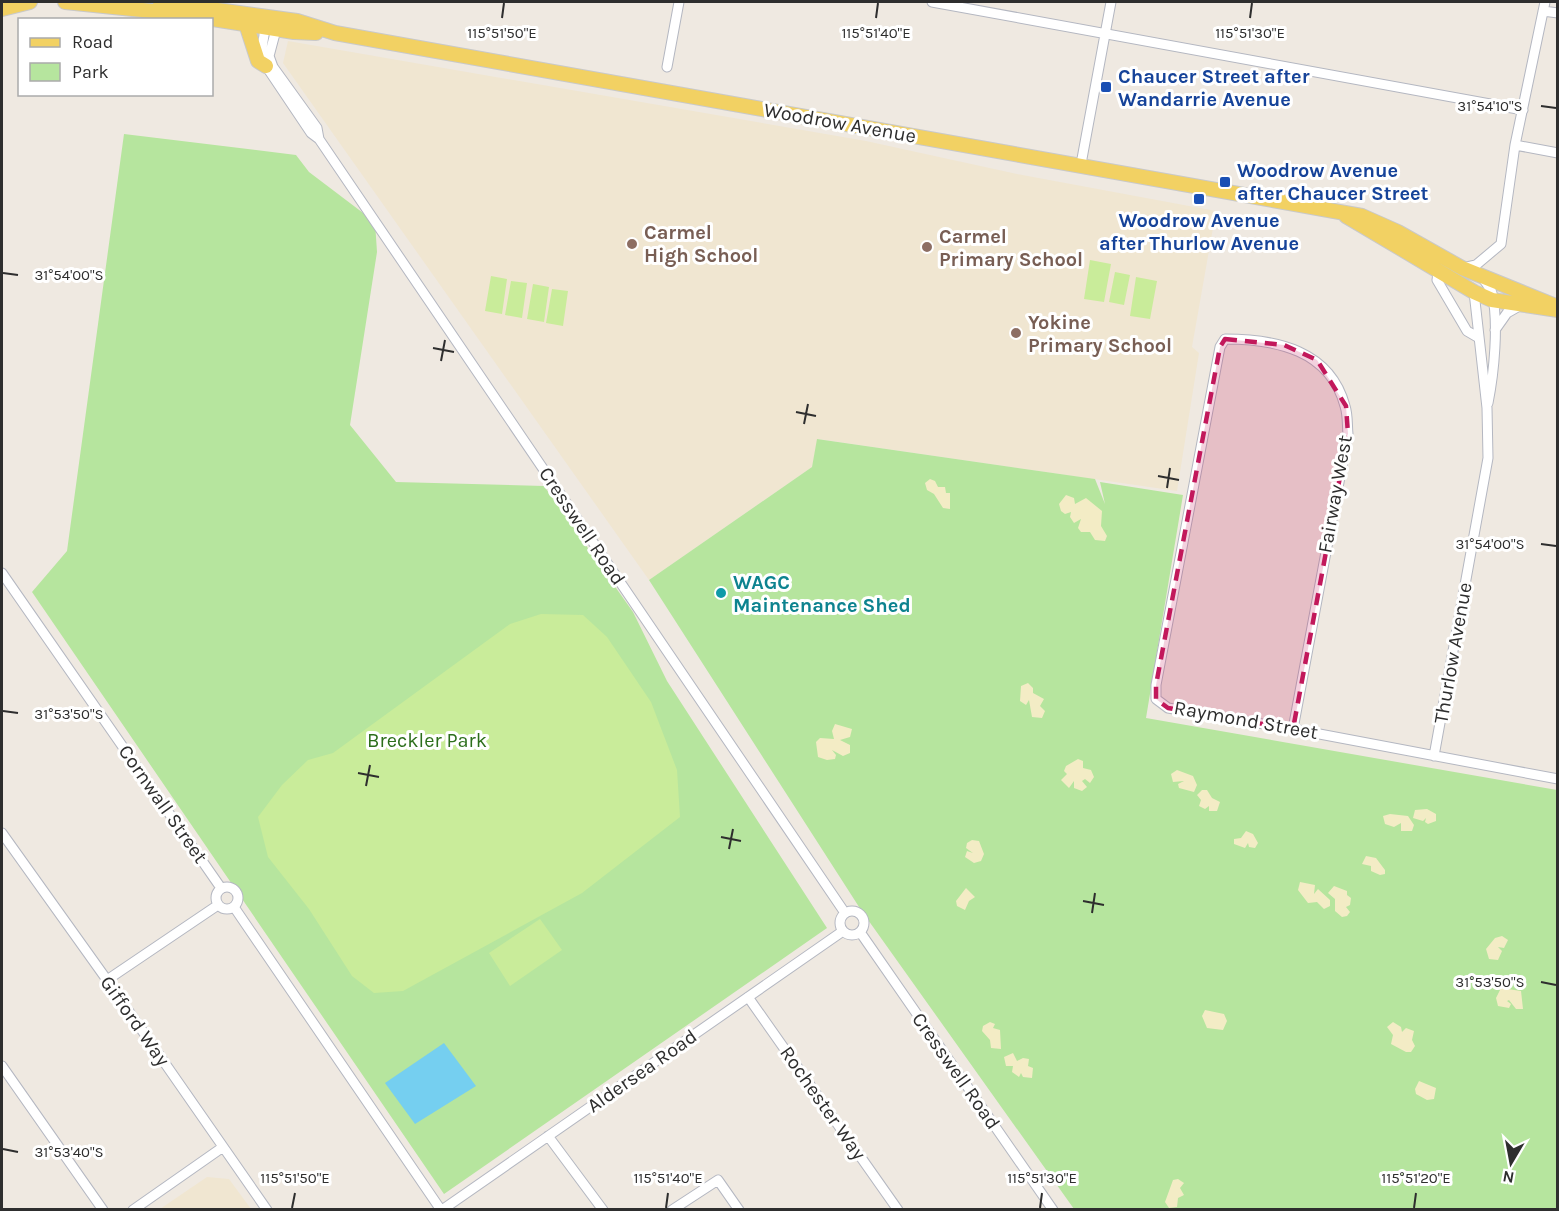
<svg xmlns="http://www.w3.org/2000/svg" width="1559" height="1211" font-family="Karla,sans-serif">
<style>
.education{fill:#f0e6d1}
.green{fill:#b6e59e}
.sand{fill:#f3ecc5}
.pitch{fill:#c9ec9a}
.water{fill:#75cff0}
.lines{fill:none;stroke-linecap:round;stroke-linejoin:round}
.street-casing{stroke:#b4b7c1;stroke-width:11}
.primary-casing{stroke:#c9c9c9;stroke-width:16}
.street{stroke:#fff;stroke-width:9}
.primary{stroke:#f2d163;stroke-width:14}
.marked{fill:#c2185b;fill-opacity:0.2;stroke:#c2185b;stroke-width:4.5;stroke-dasharray:12 8;stroke-linejoin:round}
.ticks{fill:none;stroke:#2e2e2e;stroke-width:2}
.transit-dot{fill:#1a4fb4;stroke:#fff;stroke-width:2}
.education-dot{fill:#8d6e63;stroke:#fff;stroke-width:2}
.culture-dot{fill:#0f9aa8;stroke:#fff;stroke-width:2}
.labels{text-anchor:middle;dominant-baseline:central;stroke-width:6;stroke-linejoin:round;paint-order:stroke}
.transit-label{font-size:20px;font-weight:bold;fill:#164399;stroke:#fff;text-anchor:start}
.street-label{font-size:20px;fill:#2e2e2e;stroke:#fff}
.education-label{font-size:20px;font-weight:bold;fill:#785e54;stroke:#fff;text-anchor:start}
.culture-label{font-size:20px;font-weight:bold;fill:#0d838f;stroke:#fff;text-anchor:start}
.park-label{font-size:20px;fill:#2c6e1b;stroke:#fff}
.ticks-label{font-size:15px;text-anchor:middle;fill:#2e2e2e;stroke:#fff;stroke-width:6;stroke-linejoin:round;paint-order:stroke}
</style>
<rect width="100%" height="100%" fill="#efe9e1"/>
<path class="education" d="M288 41 866 141 1017 174 1216 211 1192 347 1199 353 1177 491 818 439 812 467 649 580 283 63Z
M207 1177 229 1179 251 1209H160Z"/>
<path class="green" d="M124 134 296 155 309 172 375 222 377 252 350 425 396 482 544 486 633 612 667 681 827 928 444 1194 32 592 67 551Z
M817 439 1095 479 1105 504 1100 482 1183 495 1146 718 1557 790V1209H1074L861 910 649 580 812 467Z"/>
<path class="sand" d="M930 479 935 481 938 487H945L946 493H950V509L943 508 934 494 927 490 925 483Z
M1066 495 1074 498 1075 504 1086 498 1102 511 1101 526 1107 536 1105 541 1095 540 1090 532H1081L1078 528 1081 519 1074 523 1070 517 1071 512 1065 514 1061 511 1059 504Z
M1028 683 1033 688V693L1044 699 1040 706 1045 711 1042 718 1032 717 1029 700 1026 705 1020 701 1021 686Z
M835 724 852 729 850 737 840 740 850 745V753L843 756 832 750 836 755 835 759 827 760 818 757 816 742 820 738 834 739 832 731Z
M1078 759 1083 761V768L1091 770 1094 777 1090 783 1085 779 1082 781 1087 787 1082 791 1074 788V781L1069 788 1061 780 1067 774 1064 771 1066 766Z
M1177 770 1193 776 1197 785 1194 792 1179 788 1178 784 1184 781 1173 782 1171 774Z
M1202 790H1207L1212 798 1220 802 1217 811H1209V806L1205 809 1199 806 1201 800 1197 795Z
M1427 809 1436 814V821L1428 824 1425 822 1426 818 1423 821 1413 818 1415 810Z
M1390 814 1408 816 1414 825 1412 831H1401V823L1394 827 1385 824 1383 816Z
M1246 831 1253 834 1258 843 1255 848 1249 847 1248 843 1245 848 1234 844V839L1241 838Z
M972 840 979 841 984 854 981 861 974 863 965 857 967 851 973 853 966 848 967 843Z
M1366 856 1376 858 1385 870V874L1380 875 1371 871V866L1362 864Z
M1300 882 1315 885 1314 894 1318 889 1330 900V906L1324 909 1317 902 1308 903 1298 890Z
M1334 886 1347 891V895L1351 898 1350 905 1346 907 1350 912 1347 916 1342 917 1335 911V899L1328 893Z
M966 888 975 897 969 901 965 910 957 906 956 901Z
M1502 936 1508 940 1504 948 1498 947 1502 951 1498 960 1489 959 1486 949 1495 938Z
M1501 988 1521 991 1523 1009H1516L1509 1000 1507 1001 1511 1004 1509 1008 1498 1006 1496 998Z
M1205 1010 1224 1014 1227 1021 1223 1030 1207 1028 1202 1016Z
M990 1022 995 1024 993 1028 1000 1030 1001 1049 991 1048 990 1040 982 1031 983 1026Z
M1393 1022 1401 1027 1402 1032 1406 1028 1414 1031 1412 1040 1415 1046 1411 1052H1406L1391 1044 1393 1035 1387 1027Z
M1013 1053 1017 1061 1023 1058 1029 1059 1028 1066 1033 1068 1032 1078 1023 1077 1021 1073 1019 1077 1012 1072 1013 1066H1006L1004 1057Z
M1419 1081 1436 1088 1434 1099 1427 1100 1416 1094 1415 1089Z
M1178 1179 1184 1183 1180 1188 1184 1195 1178 1198 1177 1207 1169 1208 1165 1202 1173 1180Z"/>
<path class="pitch" d="M1090 260 1111 264 1104 302 1084 299Z
M1115 272 1130 275 1124 305 1109 302Z
M491 276 507 279 502 314 485 311Z
M1136 277 1157 281 1150 319 1130 316Z
M511 281 527 283 522 318 505 315Z
M533 284 549 287 544 322 527 319Z
M552 289 568 291 563 326 546 323Z
M541 614 583 615 607 637 651 702 677 770 680 817 582 893 403 991 374 993 352 976 309 909 268 857 258 817 282 785 308 760 333 753 510 624Z
M540 919 562 950 510 986 489 953Z"/>
<path class="water" d="M444 1043 476 1086 415 1124 385 1083Z"/>
<g class="lines">
<g class="street-casing">
<path id="street" d="M932 2 1523 110
M1543 11 1558 13
M266 22 262 48 266 66 311 133 319 139 845 913
M277 26 269 56 273 67 317 128 319 139
M667 67 679 2
M1515 145 1558 153
M1081 164 1111 2
M1462 268 1476 265 1501 244 1515 145 1545 2
M1438 273 1437 280 1467 331 1479 338
M1482 277C1485 282 1490 287 1492 293 1499 323 1494 373 1488 403
M1495 330 1507 313 1521 305
M2 573 221 888
M1293 729 1348 434C1347 425 1348 415 1345 406 1330 350 1276 339 1225 339L1220 347 1156 685V699L1168 708 1293 729 1558 779
M1434 756 1488 458 1487 408 1474 292
M2 833 107 980 267 1210
M216 898a11 11 0 1 1 22 0a11 11 0 1 1-22 0Z
M234 907 441 1210
M840 923a12 12 0 1 1 24 0a12 12 0 1 1-24 0Z
M860 932 1053 1210
M107 980 218 905
M748 997 898 1210
M2 1066 103 1210
M548 1136 603 1210
M133 1210 223 1147
M442 1210 843 931
M672 1210 718 1180 739 1210"/>
</g>
<g class="primary-casing">
<path id="primary" d="M65 2 181 14 294 32 316 33
M160 2 297 21 335 33 1362 216 1398 232 1462 268 1558 307
M2 9 30 2
M246 24 258 61 266 66
M1346 216 1474 292 1492 300 1558 310"/>
</g>
<use href="#street" class="street"/>
<use href="#primary" class="primary"/>
</g>
<path class="marked" d="M1225 339 1284 345 1317 360 1346 406 1348 434 1293 729 1168 708 1156 699V685L1220 347Z"/>
<path class="ticks" d="M502 18 504 3M876 18 878 3M1250 18 1252 3M1541 106 1556 108M3 273 18 275M433 348 454 352M441 361 445 340M796 412 816 416M804 424 808 404M1158 476 1179 480M1167 488 1170 468M1541 544 1556 546M3 711 18 713M358 773 379 777M366 786 370 765M721 837 741 841M729 849 733 829M1083 901 1104 905M1092 913 1095 893M1541 982 1556 985M3 1149 18 1152M292 1208 295 1193M666 1208 668 1193M1040 1208 1042 1193M1414 1208 1416 1193"/>
<g class="transit-dot">
<rect x="1100" y="81" width="12" height="12" rx="3"/>
<rect x="1219" y="176" width="12" height="12" rx="3"/>
<rect x="1193" y="193" width="12" height="12" rx="3"/>
</g>
<g class="education-dot">
<circle cx="632" cy="244" r="6"/>
<circle cx="927" cy="247" r="6"/>
<circle cx="1016" cy="333" r="6"/>
</g>
<circle class="culture-dot" cx="721" cy="593" r="6"/>
<g class="labels">
<g class="transit-label">
<text x="1118" y="76">Chaucer Street after<tspan x="1118" dy="23">Wandarrie Avenue</tspan></text>
<text x="1237" y="170">Woodrow Avenue<tspan x="1237" dy="23">after Chaucer Street</tspan></text>
<text x="1199" y="220" text-anchor="middle">Woodrow Avenue<tspan x="1199" dy="23">after Thurlow Avenue</tspan></text>
</g>
<g class="street-label">
<text transform="translate(840 123) rotate(10)">Woodrow Avenue</text>
<text transform="translate(1335 494) rotate(-80)">Fairway West</text>
<text transform="translate(582 526) rotate(56)">Cresswell Road</text>
<text transform="translate(1453 653) rotate(-80)">Thurlow Avenue</text>
<text transform="translate(1246 720) rotate(10)">Raymond Street</text>
<text transform="translate(163 804) rotate(55)">Cornwall Street</text>
<text transform="translate(135 1021) rotate(55)">Gifford Way</text>
<text transform="translate(642 1071) rotate(-35)">Aldersea Road</text>
<text transform="translate(956 1071) rotate(55)">Cresswell Road</text>
<text transform="translate(823 1103) rotate(55)">Rochester Way</text>
</g>
<g class="education-label">
<text x="644" y="232">Carmel<tspan x="644" dy="23">High School</tspan></text>
<text x="939" y="236">Carmel<tspan x="939" dy="23">Primary School</tspan></text>
<text x="1028" y="322">Yokine<tspan x="1028" dy="23">Primary School</tspan></text>
</g>
<g class="culture-label">
<text x="733" y="582">WAGC<tspan x="733" dy="23">Maintenance Shed</tspan></text>
</g>
<g class="park-label">
<text x="427" y="740">Breckler Park</text>
</g>
</g>
<g class="ticks-label">
<text x="502" y="38">115°51'50"E</text>
<text x="876" y="38">115°51'40"E</text>
<text x="1250" y="38">115°51'30"E</text>
<text x="1490" y="111">31°54'10"S</text>
<text x="69" y="280">31°54'00"S</text>
<text x="1490" y="549">31°54'00"S</text>
<text x="69" y="719">31°53'50"S</text>
<text x="1490" y="987">31°53'50"S</text>
<text x="69" y="1157">31°53'40"S</text>
<text x="295" y="1183">115°51'50"E</text>
<text x="668" y="1183">115°51'40"E</text>
<text x="1042" y="1183">115°51'30"E</text>
<text x="1416" y="1183">115°51'20"E</text>
</g>
<rect width="1559" height="1211" fill="none" stroke="#2e2e2e" stroke-width="6"/>
<rect x="18" y="18" width="195" height="78" fill="#ffffff" stroke="#ababab" stroke-width="1.5"/>
<rect x="30" y="38" width="30" height="9" fill="#f2d163" stroke="#ababab" stroke-width="1.5"/>
<text x="72" y="48" font-size="18" fill="#2e2e2e">Road</text>
<rect x="30" y="63" width="30" height="18" fill="#b6e59e" stroke="#ababab" stroke-width="1.5"/>
<text x="72" y="78" font-size="18" fill="#2e2e2e">Park</text>
<g transform="translate(1511 1163) rotate(190)" stroke="#ffffff" stroke-width="4.5" paint-order="stroke">
<path d="M0-4.5L10 22L0 15L-10 22Z" fill="#2e2e2e"/>
<text y="-9" font-size="16" font-weight="bold" text-anchor="middle" fill="#2e2e2e">N</text>
</g>
</svg>
